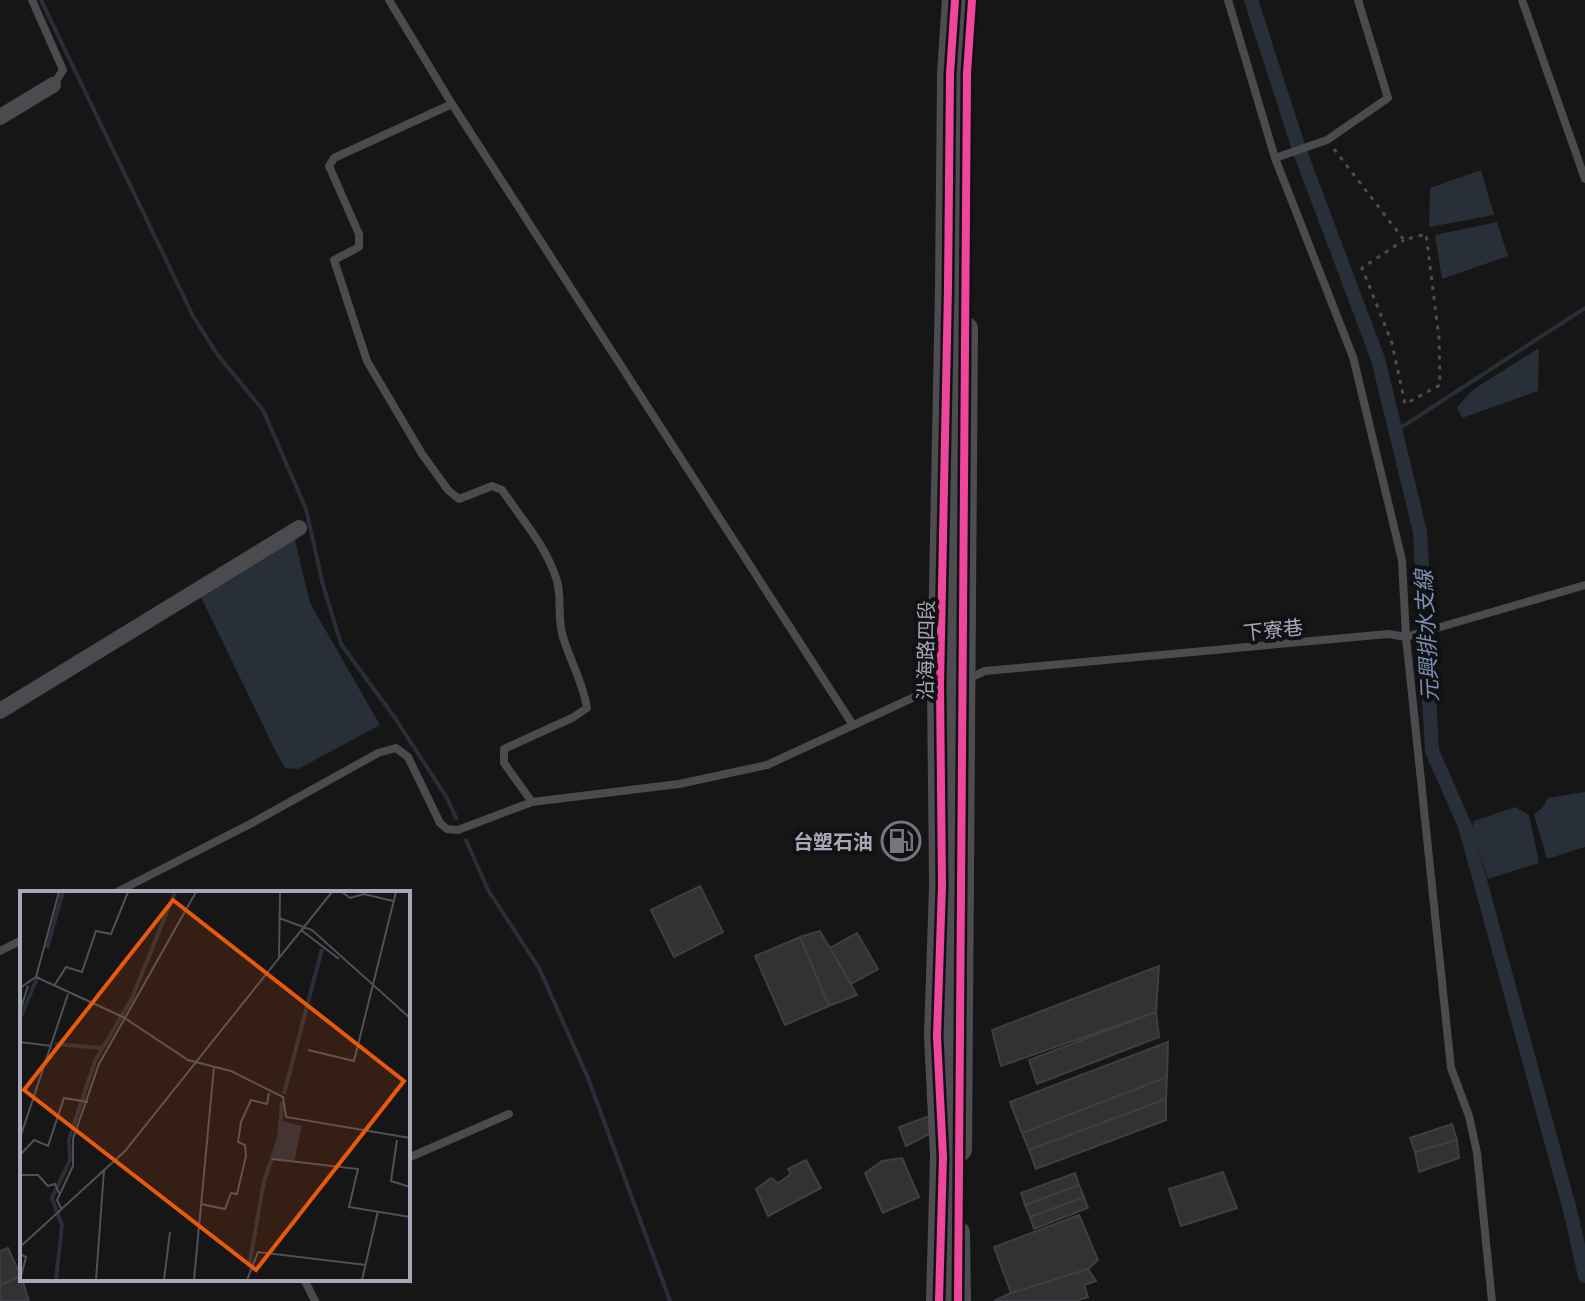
<svg xmlns="http://www.w3.org/2000/svg" width="1585" height="1301" font-family="Lato,'Noto Sans TC',sans-serif">
<style>
.water{fill:#292f39}
.lines{fill:none;stroke-linecap:round;stroke-linejoin:round}
.stream{stroke:#292f39;stroke-width:4}
.canal{stroke:#292f39;stroke-width:14}
.building{fill:#323234;stroke:#3f3e42;stroke-width:2}
.path{stroke:#4c4c51;stroke-width:3;stroke-dasharray:4 6;stroke-linecap:butt}
.lane{stroke:#4a4a4f;stroke-width:8}
.street{stroke:#4a4a4f;stroke-width:16}
.primary{stroke:#4d4d51;stroke-width:26}
.cycleway-casing{stroke:#111012;stroke-width:13}
.cycleway{stroke:#ed469a;stroke-width:8}
.labels{text-anchor:middle;dominant-baseline:central;stroke-width:8;stroke-linejoin:round;paint-order:stroke}
.street-label{font-size:20px;fill:#a6a8b8;stroke:#111012}
.poi-label{font-size:20px;font-weight:bold;fill:#a6a8b8;stroke:#111012;text-anchor:end}
.water-label{font-size:22px;font-style:italic;fill:#7b8fb5;stroke:#111012}
.inset-river{fill:none;stroke:#292f39;stroke-width:4}
.inset-road{fill:none;stroke:#505057;stroke-width:2}
.view{fill:#e8590c;fill-opacity:0.15;stroke:#e8590c;stroke-width:4}
.inset-edge{fill:none;stroke:#a6a8b8;stroke-width:4}
</style>
<rect width="100%" height="100%" fill="#161616"/>
<path class="water" d="M1481 170 1494 215 1429 227 1430 188Z
M1497 222 1508 256 1442 279 1435 235Z
M1539 348 1538 391 1462 418 1457 407 1474 389Z
M294 536 310 603 380 725 298 769 285 768 276 752 198 591Z
M1585 792V847L1547 859 1534 814 1543 807 1548 798Z
M1515 807 1529 815 1539 863 1488 879 1472 828 1474 821Z"/>
<g class="lines">
<path class="stream" d="M41 0 193 316 217 354 263 410 306 509 323 585 341 644 395 718 447 798 456 818
M1394 432 1585 308
M466 840 488 890 539 968 588 1078 670 1301"/>
<path class="canal" d="M1251 0 1299 149 1378 359 1420 532 1432 751 1465 826 1570 1210 1585 1276"/>
</g>
<path class="building" d="M700 886 723 932 674 957 651 910Z
M820 931 857 995 829 1006 800 937Z
M857 933 878 969 851 984 830 948Z
M800 937 829 1006 785 1025 755 956Z
M1159 966 1156 1012 1001 1066 992 1030Z
M1156 1012 1159 1037 1037 1084 1029 1060Z
M1168 1042 1167 1077 1022 1133 1010 1102Z
M1167 1077 1166 1099 1029 1150 1022 1133Z
M1166 1099V1120L1036 1169 1029 1150Z
M932 1115 937 1130 906 1146 899 1127Z
M1452 1124 1457 1140 1415 1152 1410 1138Z
M1457 1140 1459 1158 1419 1172 1415 1152Z
M902 1158 919 1197 883 1213 865 1173 882 1161Z
M806 1160 821 1188 768 1216 756 1189 771 1178 778 1183 791 1174 788 1169Z
M1223 1172 1237 1208 1181 1226 1169 1189Z
M1075 1173 1079 1185 1025 1205 1021 1193Z
M1079 1185 1084 1197 1030 1217 1025 1205Z
M1084 1197 1088 1208 1034 1229 1030 1217Z
M1079 1215 1098 1260 1088 1269 1011 1293 994 1247Z
M8 1248 21 1276 0 1285V1251Z
M1088 1269 1096 1281 1084 1285 1088 1297 1076 1301H994L1011 1293Z
M21 1276 29 1301H0V1285Z"/>
<g class="lines">
<path class="path" d="M1334 149 1404 240 1426 234 1439 338 1440 385 1405 404 1392 343 1362 268 1404 240"/>
<path class="lane" d="M32 0 63 70 53 85
M389 0 452 104 853 725
M1228 0 1275 158 1353 357 1402 560 1406 637 1451 1068 1469 1116 1477 1153 1492 1301
M1522 0 1585 179
M452 104 334 158 329 166 359 234V247L334 260 367 361 422 454 448 490 459 499 492 486 502 490C521 518 547 547 557 581 562 599 557 618 563 637 570 660 583 683 587 708L572 718 504 749V763L532 802
M1275 158 1327 140 1388 98 1358 0
M967 679 985 671 1388 634 1406 637 1585 585
M115 893 252 823 378 753 396 748 408 757 440 823 447 829 458 830 532 802 679 784 767 765 934 688
M0 951 22 940
M408 1158 509 1114
M304 1279 315 1301"/>
<path class="street" d="M0 117 53 85
M0 711 299 528"/>
<path class="primary" d="M959 1149 965 329
M957 1233 958 1301
M939 1301 943 1157 937 1036 942 886 940 686 948 288 950 74 955 0"/>
<g class="cycleway-casing">
<path id="cycleway" d="M939 1301 943 1157 937 1036 942 886 940 686 948 288 950 74 955 0
M958 1301 967 73 972 0"/>
</g>
<use href="#cycleway" class="cycleway"/>
</g>
<defs>
<g id="fuel-ring" transform="scale(2)"><circle r="9.5" fill="#111012" stroke="#74757f" stroke-width="1.5"/><path d="M-5.5-6h7V0h2V4h1.3V-2.5L3-4.5l.8-.8L6-3V5H2.5V1h-1V6h-7ZM-4.2-4.7v3.2H.2V-4.7Z" fill="#74757f"/></g>
</defs>
<g fill-rule="evenodd">
<use href="#fuel-ring" x="901" y="841"/>
</g>
<g class="labels">
<g class="street-label">
<text transform="translate(1273 629) rotate(-6)">下寮巷</text>
<text transform="translate(925 650) rotate(-89)">沿海路四段</text>
</g>
<g class="poi-label">
<text x="873" y="841">台塑石油</text>
</g>
<g class="water-label">
<text transform="translate(1426 636) rotate(-93)">元興排水支線</text>
</g>
</g>
<g transform="translate(20 891)">
<rect width="390" height="390" fill="#161616"/>
<path d="M263 230 282 235 274 271 254 268Z" fill="#292f39"/>
<path class="inset-river" d="M27 57 43 1M0 127 18 85M35 153 81 157M264 203 302 58M229 376 244 290 259 247 262 211M36 389 42 334 32 307 50 269 49 248 75 170 112 107 155 1"/>
<path class="inset-road" d="M322 1 330 7 344 3 373 10M259 27 292 39 390 127M281 39 319 68M259 67 312 1M16 86 39 1M34 95 46 76 62 81 76 40 91 43 108 1M0 97 16 86 103 126 168 169 211 180 263 206 266 226 390 247M0 120 8 95M0 151 31 155M288 159 334 170 376 1M0 247 48 103M377 249 371 290 390 296M0 264 14 249 28 255 44 207 68 211M252 268 338 278 329 316 390 326M0 284H18L28 295 35 293 39 302M181 313 205 318 211 302 217 303 226 265 225 254 218 251 221 231 231 209 247 213 249 202M41 317 37 309 53 275V248L79 173 176 1M0 356 105 260 259 67 260 1M0 363 6 366 0 389M76 389 84 279M144 389 150 341M174 389 194 176M227 389 238 361 346 374M342 389 358 320"/>
<path class="view" d="M153 9 384 190 236 379 4 199Z"/>
<rect width="390" height="390" class="inset-edge"/>
</g>
</svg>
